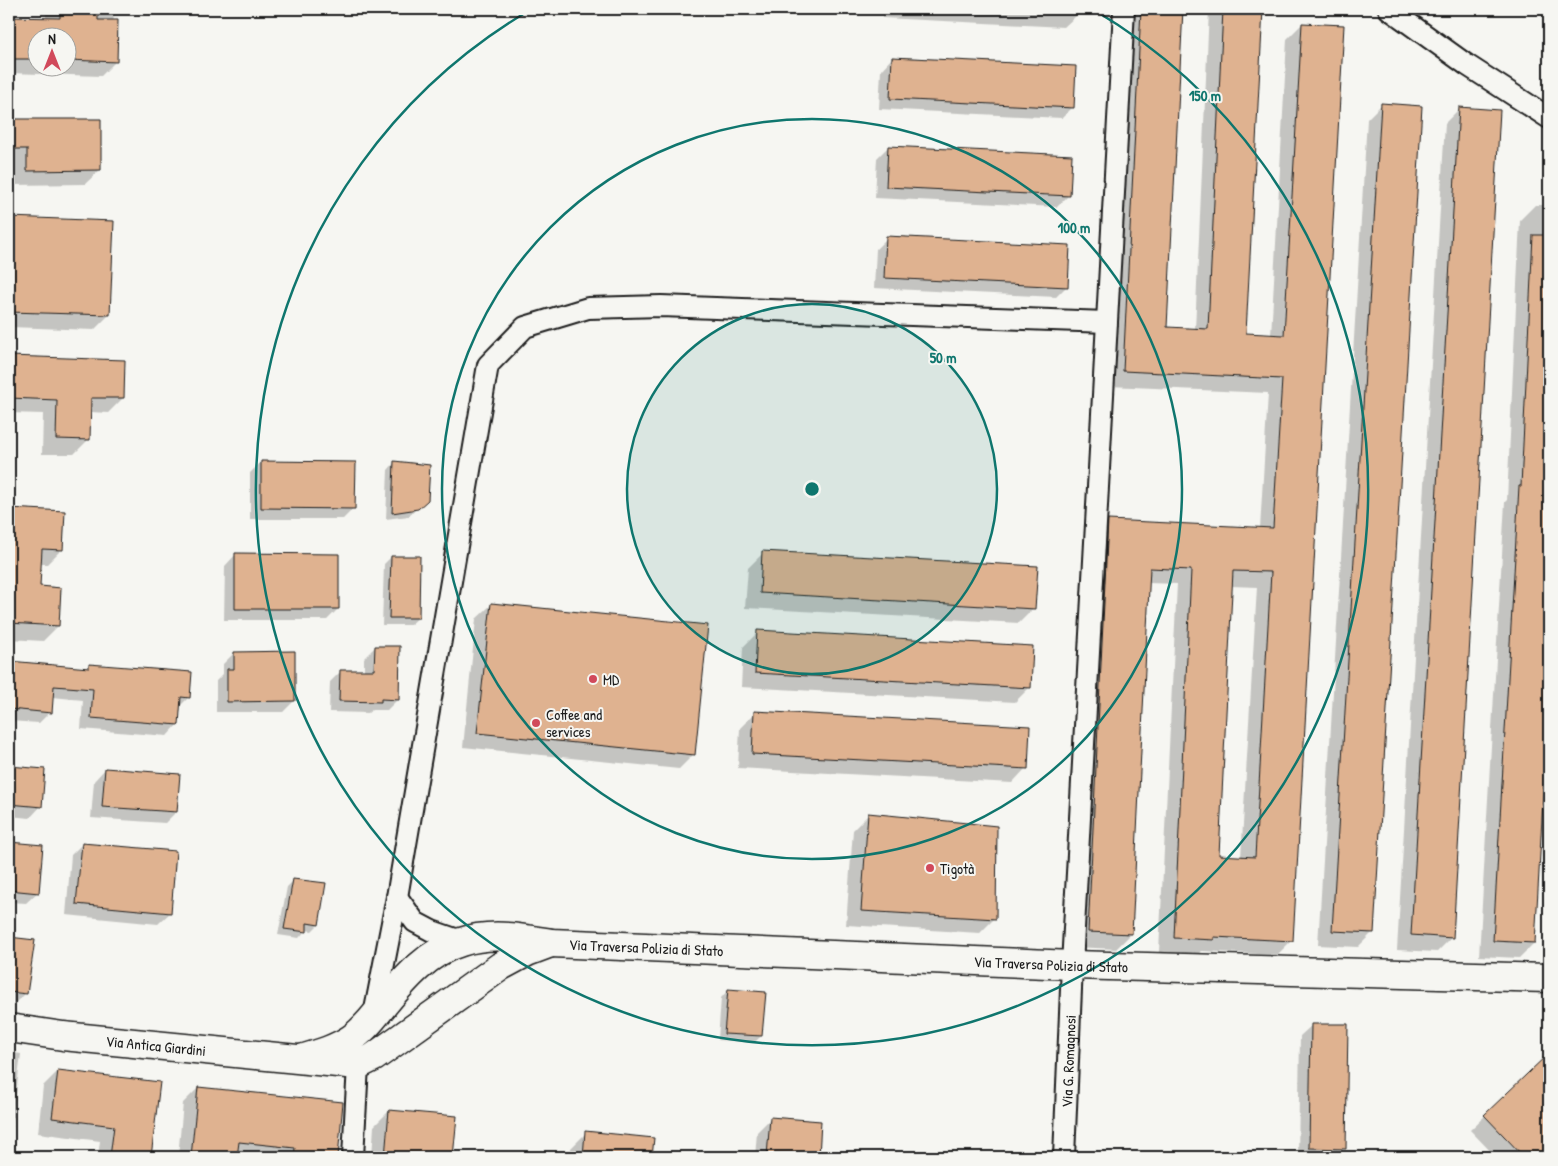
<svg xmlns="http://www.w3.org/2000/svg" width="1558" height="1166" font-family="'Patrick Hand',sans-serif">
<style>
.shadow{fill:#0003;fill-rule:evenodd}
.building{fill:#dfb290;stroke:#1c1c1c;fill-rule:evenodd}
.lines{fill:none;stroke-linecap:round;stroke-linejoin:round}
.street-casing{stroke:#1c1c1c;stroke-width:24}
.secondary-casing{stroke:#1c1c1c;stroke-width:31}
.street{stroke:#f6f6f2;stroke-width:20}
.secondary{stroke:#f6f6f2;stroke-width:28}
.ring{fill:none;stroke:#0f766e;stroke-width:2.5}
.poi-dot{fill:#d1495b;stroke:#f6f6f2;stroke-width:2}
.labels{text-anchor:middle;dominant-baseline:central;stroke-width:4;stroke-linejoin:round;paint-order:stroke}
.poi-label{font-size:15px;fill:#1c1c1c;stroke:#f6f6f2;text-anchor:start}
.street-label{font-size:15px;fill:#1c1c1c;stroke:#f6f6f2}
.centre{fill:#0f766e;stroke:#f6f6f2;stroke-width:2.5}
.ring-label{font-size:15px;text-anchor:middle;font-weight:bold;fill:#0f766e;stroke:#f6f6f2;stroke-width:4;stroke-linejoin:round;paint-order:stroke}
</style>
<rect width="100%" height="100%" fill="#f6f6f2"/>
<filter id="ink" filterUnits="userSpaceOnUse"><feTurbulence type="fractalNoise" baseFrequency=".02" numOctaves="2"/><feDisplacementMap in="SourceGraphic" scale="10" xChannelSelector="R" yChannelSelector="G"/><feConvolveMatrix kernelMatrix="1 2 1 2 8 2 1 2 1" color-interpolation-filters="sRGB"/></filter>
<g filter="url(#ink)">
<path class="shadow" d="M46 9H113L116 61 101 76 9 73V18L46 19ZM38 38H68V68H38Z
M883 9H1076V16L1064 27 883 18Z
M1128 9H1182L1166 328 1195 330 1209 9H1261L1245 334 1271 336 1287 39 1302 24 1292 940 1277 955 1201 951 1198 954 1159 952 1177 584 1148 583 1131 934 1116 949 1074 947 1094 536 1109 521 1260 529 1268 393 1109 386ZM1231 586 1257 587 1241 858 1217 856Z
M892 58 1073 107 1062 118 879 109 881 70Z
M1382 104 1372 933 1358 947 1318 945 1367 119Z
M1460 108 1452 937 1437 952 1397 950 1445 123Z
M9 120H100V170L85 184 13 185V163L9 164Z
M888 147 1068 196 1057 207 875 198 877 158Z
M1535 205H1549V671L1534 943 1519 958 1479 956 1505 502 1507 500 1520 220Z
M9 218 112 222 109 315 94 330 9 327Z
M887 238 1067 286 1056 297 874 288 876 249Z
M9 357 124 361 123 398 108 413 90 412 89 439 74 454H42L43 414 9 413Z
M261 462 354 508 343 519H250V473Z
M395 462 427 499 409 516 386 519 388 470Z
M9 509 64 512 62 549 47 564H40L38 588 58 626 43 641 9 639Z
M763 553 1034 608 1019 623 745 608 748 568Z
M236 554 338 609 327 620H224L225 566Z
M391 557 418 618 410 625H382L384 564Z
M491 605 694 754 679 769 463 747 476 619Z
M758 632 1030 687 1015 702 741 687 743 647Z
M375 647 398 699 387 710H372L368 713 329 712 330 682 341 671H364V658Z
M234 653 294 701 283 712H216V681L223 674V664Z
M9 662 86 669 90 665 189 697 179 707 178 724 167 736 81 729 83 700 52 697 50 712 39 723 9 721Z
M755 713 1026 768 1012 783 738 768 740 728Z
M9 767 44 770 41 806 30 818 9 816Z
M105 769 176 812 165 823 91 818 94 781Z
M868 815 995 918 980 933 846 925 853 830Z
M9 843 42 846 38 892 26 903 9 902Z
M82 844 170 913 158 924 66 915 71 855Z
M293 881 318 925 312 931 306 930 299 938 278 935 287 887Z
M9 938 34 941 26 993 11 1008H9Z
M728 990 761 1036 754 1043 718 1040 721 998Z
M1312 1025 1345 1148 1335 1157H1298L1300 1036Z
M9 1052 21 1054 9 1151Z
M1549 1055V1157H1496L1470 1130Z
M58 1071 158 1084 150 1157H98L100 1141 38 1133 43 1086Z
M198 1088 342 1103 336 1157H178L183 1103Z
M389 1111 452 1152 457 1157H372L374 1126Z
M771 1118 820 1122 817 1157H755L757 1132Z
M586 1133 653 1139 651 1157H570L571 1148Z"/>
<path class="building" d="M60 9H98V20H118L117 62 68 60V38H38V59H9V17L60 18Z
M1141 9H1183L1167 327 1208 329 1223 9H1263L1246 333 1284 335 1302 23 1344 25 1293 941 1214 937V940L1174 938 1191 570 1150 568 1132 934 1088 932 1108 520 1273 528 1282 379 1123 371ZM1233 571 1271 572 1255 857 1219 855Z
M892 57 1076 66 1074 108 890 99Z
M1381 103 1422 106 1374 933 1332 931Z
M1459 107 1500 110 1453 938 1411 935Z
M9 119H101V170L27 171V149H9Z
M888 146 1072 155 1070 196 886 187Z
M9 217 114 221 110 315 9 312Z
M1533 235H1549V693L1535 943 1493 941 1519 486H1521Z
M886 236 1070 245 1068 287 884 278Z
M9 356 125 360 124 398H91L90 440 56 439 57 400 9 398Z
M261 461 356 462 355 509 261 508Z
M394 461 430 465 428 500 418 509 392 513Z
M9 508 65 511 63 550 42 549 40 586 61 588 59 626 9 623Z
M762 551 1038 566 1035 609 760 593Z
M235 553 339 554V609H235Z
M391 556H420L419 618H389Z
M491 603 708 625 695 755 477 733Z
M757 630 1033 646 1031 688 755 673Z
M375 646H400L399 700 381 699V702L339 701 340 670H374Z
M295 651V701L227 702V669H234V652Z
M9 661 89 668V664L192 672 190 698 181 697 179 725 91 718 93 689 54 686 52 713 9 709Z
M754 711 1030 726 1028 769 752 754Z
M9 766 45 769 42 807 9 804Z
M105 768 180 774 177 812 102 807Z
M868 813 997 826 996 919 861 911Z
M9 842 43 845 39 893 9 890Z
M82 843 176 851 171 913 76 904Z
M293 879 326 883 319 925 307 923V932L284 929Z
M9 937 35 940 27 994 9 992Z
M728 989 766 992 762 1036 724 1034Z
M1311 1024H1348L1346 1149 1309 1148Z
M1549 1053V1157H1524L1484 1115Z
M58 1070 160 1082 151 1157H110L114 1126 52 1118Z
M198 1087 343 1102 338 1157H294L295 1148 239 1142 237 1157H191Z
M389 1110 457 1116 453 1157H385Z
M770 1117 821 1121 819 1157H767Z
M585 1131 654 1138 652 1157H583Z"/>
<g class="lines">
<g class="street-casing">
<g id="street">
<path d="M1389 9 1467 65 1549 118"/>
<path d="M397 897 415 922 432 931 461 941"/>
<path d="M374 1015 397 897 488 365 525 327 588 308 661 306 1107 322"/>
<path d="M353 1157 358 1065"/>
<path id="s1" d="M1064 1157 1072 965 1124 9"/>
</g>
</g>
<g class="secondary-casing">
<g id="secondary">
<path id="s2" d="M9 1028 63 1036 358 1065 374 1057 501 966 527 952 551 943"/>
<path id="s3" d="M301 1059C318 1054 336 1049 351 1039 364 1030 375 1016 385 1003 405 979 429 951 461 942 491 932 521 938 551 943L1072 965 1549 978"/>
</g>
</g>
<use href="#street" class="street"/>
<use href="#secondary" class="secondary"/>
</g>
</g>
<circle cx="812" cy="489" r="185" fill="#0f766e" fill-opacity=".12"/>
<g class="ring">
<circle cx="812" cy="489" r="185"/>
<circle cx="812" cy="489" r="370"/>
<path d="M1094 10A556 556 0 1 1 530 10"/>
</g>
<g class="poi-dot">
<circle cx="593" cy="679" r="5"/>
<circle cx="536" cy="723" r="5"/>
<circle cx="930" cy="868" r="5"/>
</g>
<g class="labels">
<g class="poi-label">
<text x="603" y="679">MD</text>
<text x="546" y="714">Coffee and<tspan x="546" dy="17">services</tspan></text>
<text x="940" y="868">Tigotà</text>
</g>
<g class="street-label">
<text stroke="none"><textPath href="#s3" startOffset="389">Via Traversa Polizia di Stato</textPath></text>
<text stroke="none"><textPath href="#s3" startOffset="794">Via Traversa Polizia di Stato</textPath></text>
<text stroke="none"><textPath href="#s2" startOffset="148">Via Antica Giardini</textPath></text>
<text stroke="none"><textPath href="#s1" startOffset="96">Via G. Romagnosi</textPath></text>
</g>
</g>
<circle cx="812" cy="489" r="8" class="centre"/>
<g class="ring-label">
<text x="1205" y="101">150 m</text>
<text x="1074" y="233">100 m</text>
<text x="943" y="363">50 m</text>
</g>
<rect width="1558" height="1166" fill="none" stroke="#f6f6f2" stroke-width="30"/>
<rect x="15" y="15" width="1528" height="1136" fill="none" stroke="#1c1c1c" stroke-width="2" filter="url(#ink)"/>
<g transform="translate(52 52)"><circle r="24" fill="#f6f6f2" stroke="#9f9f9c"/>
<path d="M0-4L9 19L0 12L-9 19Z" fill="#d1495b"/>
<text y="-8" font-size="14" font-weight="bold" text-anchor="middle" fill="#1c1c1c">N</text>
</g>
</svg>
